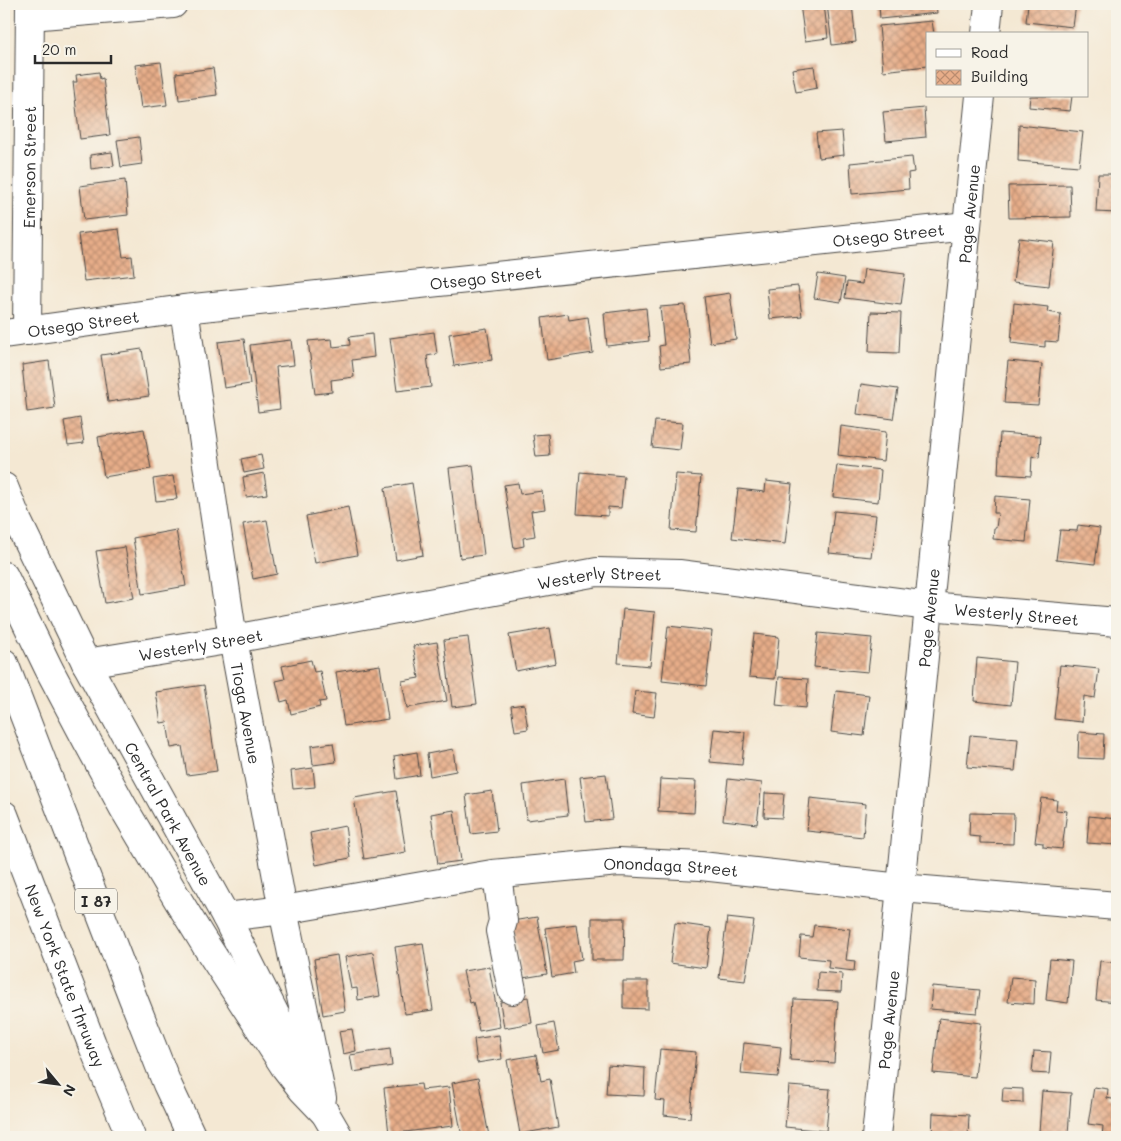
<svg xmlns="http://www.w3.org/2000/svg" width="1121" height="1141" font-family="Mali,sans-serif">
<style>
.building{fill:url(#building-cross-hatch)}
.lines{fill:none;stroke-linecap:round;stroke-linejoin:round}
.minor-casing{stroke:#494744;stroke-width:30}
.major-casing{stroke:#494744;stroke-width:30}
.highway-casing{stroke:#494744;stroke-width:30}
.minor{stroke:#fff;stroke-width:28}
.major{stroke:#fff;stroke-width:28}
.highway{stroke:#fff;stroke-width:28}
.labels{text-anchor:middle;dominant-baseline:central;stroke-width:5;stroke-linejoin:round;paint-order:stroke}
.shield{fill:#f7f3e8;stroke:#686764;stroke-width:1}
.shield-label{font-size:15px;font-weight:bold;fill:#2b2b2b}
.street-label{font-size:16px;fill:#2b2b2b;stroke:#f7f3e8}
</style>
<defs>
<pattern id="building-cross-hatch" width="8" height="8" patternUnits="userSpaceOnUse" patternTransform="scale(1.25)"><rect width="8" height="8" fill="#e7ad89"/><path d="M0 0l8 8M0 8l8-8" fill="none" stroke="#bb8d70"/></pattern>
</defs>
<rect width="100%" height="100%" fill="#f7f3e8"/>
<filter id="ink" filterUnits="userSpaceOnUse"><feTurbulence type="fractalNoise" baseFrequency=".02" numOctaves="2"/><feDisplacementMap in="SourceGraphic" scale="10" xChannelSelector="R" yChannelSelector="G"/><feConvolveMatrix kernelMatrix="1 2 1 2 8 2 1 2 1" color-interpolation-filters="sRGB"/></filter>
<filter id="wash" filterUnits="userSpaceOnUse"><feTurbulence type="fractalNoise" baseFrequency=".0096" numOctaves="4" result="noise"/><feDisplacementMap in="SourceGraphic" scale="20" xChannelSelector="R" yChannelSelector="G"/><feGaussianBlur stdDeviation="1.12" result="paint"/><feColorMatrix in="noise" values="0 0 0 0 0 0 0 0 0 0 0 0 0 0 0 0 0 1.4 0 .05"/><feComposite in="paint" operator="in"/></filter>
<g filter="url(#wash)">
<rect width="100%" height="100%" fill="#f4e8d3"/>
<g id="blocks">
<path class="building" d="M800 4H824L828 38 805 41Z
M827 4H852L856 42 832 45Z
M879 4H936L937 13 880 19Z
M1028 4H1076L1073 27 1026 22Z
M932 21 934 34H927V66L883 71 879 26Z
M161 62 167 105 141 108 135 65Z
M814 66 817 88 796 92 792 69Z
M213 68 217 95 179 100 176 73Z
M99 72 100 79 103 78 110 135 80 139 73 82H77L76 75Z
M1030 96H1072L1070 111 1029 107Z
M924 108 926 137 886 141 883 112Z
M1019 125 1083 132 1079 166 1018 161Z
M842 131 844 155 819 158 816 133Z
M139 137 142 164 121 167 117 140Z
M112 152 114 166 91 169 90 155Z
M912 157 914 172 908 173 909 189 852 194 850 163Z
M1098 174H1117V213L1096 212Z
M125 180 128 215 84 220 80 186Z
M1070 185 1071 217 1009 218 1008 186Z
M119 229 123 257 132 256 134 275 84 281 78 234Z
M1019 238 1054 242 1049 286 1013 282Z
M864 269 905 274 901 305 845 298 847 282 862 284Z
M818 274 845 278 841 302 814 298Z
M798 286 802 316 770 319 767 289Z
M730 293 736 339 710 343 704 297Z
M1014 303 1048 307 1047 312 1061 314 1058 342 1045 341V347L1011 343Z
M685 305 691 364 661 367 659 346 664 345 660 307Z
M646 308 649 341 607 346 604 313Z
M871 312 901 313 899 353 869 352Z
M568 314 569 320 588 317 593 353 547 360 542 318Z
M487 328 492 360 454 366 449 334Z
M434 332 437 354 427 356 431 387 397 391 390 338Z
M372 334 374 357 352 360 354 377 331 380 332 392 315 394 308 341 332 339 333 347 350 345 349 337Z
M244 339 250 384 224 388 218 342Z
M291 340 294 365 276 367 280 409 258 412 250 345Z
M142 349 149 396 108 402 101 355Z
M49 361 55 408 27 412 22 365Z
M1008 361 1042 364 1038 405 1004 403Z
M861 384 898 389 893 419 857 414Z
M80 418 84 443 68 445 64 421Z
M655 421 683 423 680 450 652 447Z
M841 426 886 432 883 461 838 455Z
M144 429 151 469 104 477 98 437Z
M1000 433 1041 436 1039 458 1032 456 1031 476 998 474Z
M548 434 550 456 536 457 533 435Z
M261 455 264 469 244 473 241 459Z
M473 465 484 555 460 558 449 468Z
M837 465 881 470 878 502 833 497Z
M580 472 624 476 621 508 608 507V516L577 514Z
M264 473 267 494 246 497 243 477Z
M676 474 701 476 696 532 671 530Z
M173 476 177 499 156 501 153 479Z
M766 481 792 484 785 544 732 538 738 489 765 492Z
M412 483 423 555 396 560 385 488Z
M518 483 520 494 542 491 545 509 531 511 535 536 523 538 524 546 514 548 504 485Z
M995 496 1030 499 1026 542 993 539 994 528H996L998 513H994Z
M348 507 357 555 315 563 306 516Z
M834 511 876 515 871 557 829 553Z
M267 520 277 574 253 579 243 524Z
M1078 525 1100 528 1095 564 1056 560 1060 530 1077 531Z
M176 530 186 586 142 594 133 538Z
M125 547 134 598 105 603 96 551Z
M623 609 655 612 650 666 618 663Z
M668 626 712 631 706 686 662 681Z
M550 628 556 663 516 671 509 635Z
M818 633 872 638 868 672 814 667Z
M754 634 779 637 775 679 749 677Z
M468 637 477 704 452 707 444 640Z
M437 642 447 701 407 708 402 681 419 678 413 646Z
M977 658 1015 662 1011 705 974 701Z
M311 660 314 672 320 671 326 701 319 702 320 707 291 714 288 700 281 702 276 681 285 679 282 666Z
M380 665 388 719 344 726 336 672Z
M1060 665 1099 669 1095 698 1084 696 1082 722 1054 719Z
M779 677 808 679 806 708 776 705Z
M204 685 217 771 187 775 182 746 171 748 167 722 161 723 156 692Z
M635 691 657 693 654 717 632 714Z
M836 691 869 695 864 736 831 732Z
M524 704 528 729 515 731 511 706Z
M714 729 745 732 742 765 710 762Z
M1079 732 1104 734 1103 759 1078 758Z
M970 735 1018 739 1015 771 967 767Z
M333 743 336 762 313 765 311 746Z
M453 749 456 771 430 776 427 754Z
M417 752 420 775 397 779 394 756Z
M313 768 315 787 293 789 291 771Z
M606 774 612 819 586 822 580 777Z
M564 779 568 815 527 820 523 785Z
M660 779 696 781 694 813 658 811Z
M728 779 762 783 757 824 723 820Z
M396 791 406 852 364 859 354 798Z
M492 791 497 831 471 834 466 795Z
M765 793 784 794 782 818 764 817Z
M810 798 866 804 863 837 807 831Z
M1041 798 1057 800 1056 810 1067 811 1062 849 1043 847V843L1035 842Z
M454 810 461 861 438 864 431 814Z
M970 813 1014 814 1013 844 980 843V837L969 836Z
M1089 816 1117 819V845L1087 843Z
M345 826 350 858 316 865 310 833Z
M537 917 547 974 523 978 512 921Z
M592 918H625L624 960H592Z
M727 918 754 921 745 981 719 978Z
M675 923 711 928 706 968 670 963Z
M577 924 582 959 572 961 574 973 552 977 545 928Z
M814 925 850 929 846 960 855 961 854 971 828 968 829 960 799 957 801 936 812 937Z
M423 943 433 1010 405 1014 395 947Z
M373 952 380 996 358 1000 357 988 351 989 345 957Z
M337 955 345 1011 323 1015 314 959Z
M1050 959 1072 961 1068 1003 1046 1000Z
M1100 961 1117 963V1002L1096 1000Z
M489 967 500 1027 479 1031 473 1002 470 1003 463 971Z
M818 972 842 974 841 992 817 991Z
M1011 977 1035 979 1034 1004 1008 1002Z
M623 981H648V1009L623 1008Z
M932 986 980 990 977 1013 930 1009Z
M528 997 532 1023 504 1028 500 1002Z
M794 999 838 1001 834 1063 790 1060Z
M939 1018 981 1023 975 1077 933 1073Z
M554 1023 559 1050 543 1053 538 1026Z
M352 1029 356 1051 343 1054 339 1031Z
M499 1035 502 1059 477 1063 474 1039Z
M744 1043 781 1047 778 1077 741 1074Z
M390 1049 392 1066 353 1072 350 1055Z
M660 1049 696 1052 690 1118 664 1115 665 1101 655 1100Z
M1034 1051 1051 1052 1049 1074 1032 1073Z
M536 1055 541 1081 550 1079 558 1127 520 1134 507 1060Z
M608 1065 645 1068 644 1096 606 1094Z
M478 1078 489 1136 480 1137H462L452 1083Z
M421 1084 422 1090 449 1087 453 1126 389 1134 384 1088Z
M789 1086 830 1089 826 1131 785 1127Z
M1094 1087 1108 1089 1107 1098 1117 1100V1137H1102L1103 1126 1088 1124Z
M1003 1088 1023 1089V1103L1002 1102Z
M1042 1091 1071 1093 1068 1134 1039 1132Z
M933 1113 969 1115 968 1137H932Z"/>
</g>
</g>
<g filter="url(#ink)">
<use href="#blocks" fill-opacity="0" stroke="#494744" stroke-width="1"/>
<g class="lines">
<g class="minor-casing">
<g id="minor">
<path d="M30 16 173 4"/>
<path d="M986 34 989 4"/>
<path id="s1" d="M184 309 233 639 283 910 322 1098"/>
<path id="s2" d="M27 331 30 4"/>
<path id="s3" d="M4 334 184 309 967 226"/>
<path id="s4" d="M86 663 233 639 597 572 679 574 929 606 1117 622"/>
<path d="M497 874 503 921 500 931 512 990"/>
<path id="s5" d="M226 917 283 910 492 874 619 862 701 866 901 888 1117 906"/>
<path id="s6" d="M876 1137 980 96"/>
</g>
</g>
<g class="major-casing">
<g id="major">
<path id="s7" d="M4 487 18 522 86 663 226 917 325 1113 339 1137"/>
</g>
</g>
<g class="highway-casing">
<g id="highway">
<path d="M4 576 49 669 86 739 123 807 178 900 205 944 285 1067 302 1089 325 1113"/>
<path d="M4 663 133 998 167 1084 192 1137"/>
<path id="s8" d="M4 815 92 1044 131 1137"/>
</g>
</g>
<use href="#minor" class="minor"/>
<use href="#major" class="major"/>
<use href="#highway" class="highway"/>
</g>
</g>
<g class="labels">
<rect class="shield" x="75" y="888.5" width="42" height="25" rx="4"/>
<g class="shield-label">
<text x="96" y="901">I 87</text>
</g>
<g class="street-label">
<text stroke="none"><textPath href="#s2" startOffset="164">Emerson Street</textPath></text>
<text stroke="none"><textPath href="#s6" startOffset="928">Page Avenue</textPath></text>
<text stroke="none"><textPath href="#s3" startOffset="890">Otsego Street</textPath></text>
<text stroke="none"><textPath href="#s3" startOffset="485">Otsego Street</textPath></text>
<text stroke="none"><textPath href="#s3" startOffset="80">Otsego Street</textPath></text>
<text stroke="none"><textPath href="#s4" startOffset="521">Westerly Street</textPath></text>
<text stroke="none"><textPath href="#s4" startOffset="941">Westerly Street</textPath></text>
<text stroke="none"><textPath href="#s6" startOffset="522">Page Avenue</textPath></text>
<text stroke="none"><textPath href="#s4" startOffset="116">Westerly Street</textPath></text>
<text stroke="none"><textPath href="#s1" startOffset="409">Tioga Avenue</textPath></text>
<text stroke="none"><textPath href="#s7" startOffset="366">Central Park Avenue</textPath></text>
<text stroke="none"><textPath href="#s5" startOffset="449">Onondaga Street</textPath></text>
<text stroke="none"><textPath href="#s8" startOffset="172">New York State Thruway</textPath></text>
<text stroke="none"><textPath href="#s6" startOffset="118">Page Avenue</textPath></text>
</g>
</g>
<rect width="1121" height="1141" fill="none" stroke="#f7f3e8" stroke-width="20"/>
<rect x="926" y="32" width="162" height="65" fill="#f7f3e8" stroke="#a5a39c"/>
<rect x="936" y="49" width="25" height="8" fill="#ffffff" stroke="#a5a39c"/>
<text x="971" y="58" font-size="15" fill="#2b2b2b">Road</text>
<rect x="936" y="70" width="25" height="15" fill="url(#building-cross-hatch)" stroke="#a5a39c"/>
<text x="971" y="82" font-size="15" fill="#2b2b2b">Building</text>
<g transform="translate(58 1084) rotate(119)" stroke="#f7f3e8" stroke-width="4" paint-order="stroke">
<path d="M0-4L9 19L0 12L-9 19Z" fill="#2b2b2b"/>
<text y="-8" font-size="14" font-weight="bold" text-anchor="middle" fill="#2b2b2b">N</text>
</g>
<path d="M35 55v8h76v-8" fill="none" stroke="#2b2b2b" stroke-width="2.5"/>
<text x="42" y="55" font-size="15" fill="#2b2b2b" stroke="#f7f3e8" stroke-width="4" paint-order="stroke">20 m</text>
</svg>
